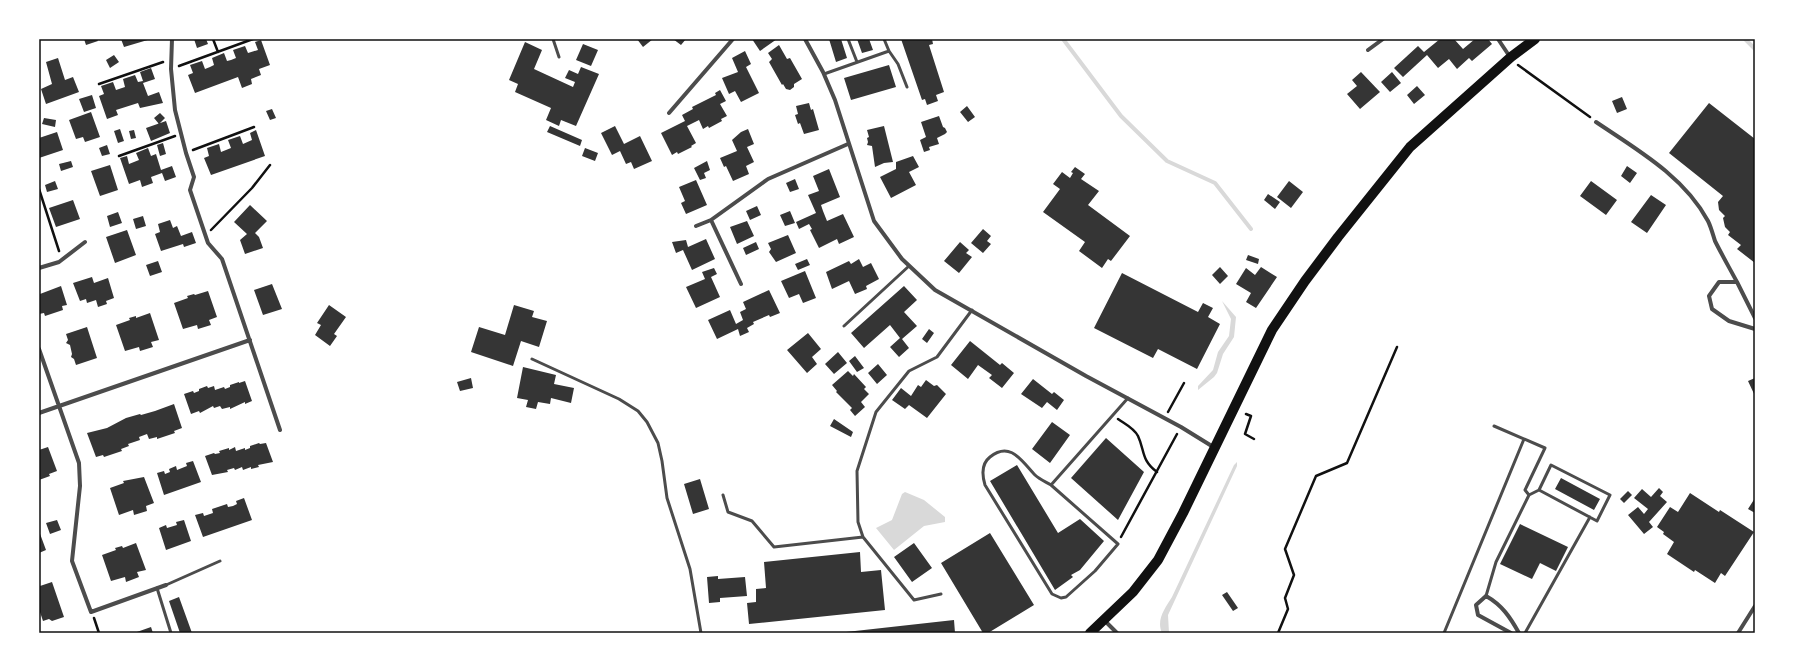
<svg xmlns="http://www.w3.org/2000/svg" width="1794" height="672" font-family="'Nunito Sans',sans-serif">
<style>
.water{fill:#d9d9d9}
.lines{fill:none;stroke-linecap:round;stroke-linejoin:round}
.stream{stroke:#d9d9d9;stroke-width:4}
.building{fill:#353535}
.path{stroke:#111;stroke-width:2.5}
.service{stroke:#4c4c4c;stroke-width:3}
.minor{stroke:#4c4c4c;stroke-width:4}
.primary{stroke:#111;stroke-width:10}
.neatline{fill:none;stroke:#111;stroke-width:1.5}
</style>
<rect width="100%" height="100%" fill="#fff"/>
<path class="water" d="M1222 301 1236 317 1234 337 1223 354 1217 373 1214 377 1198 390V386L1213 370 1218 352 1229 336 1231 319Z
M1237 462V466L1168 615 1169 633H1162C1156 620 1165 608 1172 597L1234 465Z
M905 492 924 500 945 517V522L924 526 894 550 876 528 892 520 902 494Z"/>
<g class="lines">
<path class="stream" d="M1063 39 1121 116 1167 161 1215 183 1251 229
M1745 39 1755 49"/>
</g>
<path class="building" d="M84 39H97L98 41 86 45Z
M121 39H151L124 47Z
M194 39H206L208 44 197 48Z
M637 39H653L643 47Z
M673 39H686L681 45Z
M752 39H777L760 51Z
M829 39H841L847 58 836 62Z
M857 39H869L873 50 862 53Z
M901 39H932L933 44 929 45 944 92 936 95 938 101 927 105 925 99 922 100Z
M1440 39H1454L1463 49 1475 39H1488L1492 44 1472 61 1469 58 1457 69 1449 59 1438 68 1427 55 1403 77 1394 68 1418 46 1424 52Z
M261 40 270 65 259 69 261 75 251 79 252 84 242 88 238 77 195 93 188 75 193 73 190 65 202 61 205 69 210 67 214 65 212 58 224 53 227 61 231 60 236 58 233 50 245 46 248 53 258 50 255 42Z
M525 42 542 50 534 69 573 87 575 82 565 78 569 70 578 74 581 67 599 74 576 126 561 120 559 126 546 120 551 108 515 92 518 84 509 80Z
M583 44 598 50 591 66 576 60Z
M779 45 787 59 790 58 802 79 794 84V87L790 90 786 89 783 84 782 85 769 62 772 59 768 53Z
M745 51 751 64 746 67 759 93 741 102 735 91 729 94 722 78 738 72 732 58Z
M114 55 119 62 110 68 106 60Z
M58 58 65 80 73 77 79 92 46 104 41 89 52 84 46 62Z
M889 65 896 87 851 100 844 78Z
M151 68 155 79 143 83 148 96 159 92 163 103 140 108 138 103 116 110 118 115 107 119 99 96 104 94 101 86 113 82 116 90 125 87 123 79 135 75 138 82 143 81 140 72Z
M1361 72 1380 92 1360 109 1347 94 1357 86 1352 80Z
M1392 72 1401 83 1390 92 1381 82Z
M1417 86 1425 95 1414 104 1407 95Z
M720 90 726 101 720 104 727 116 721 119 722 121 709 128 708 126 703 129 699 120 687 126 696 143 691 146 692 147 678 154 677 152 672 155 661 133 685 121 682 115 693 109 692 107 716 95 715 93Z
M92 95 96 108 84 112 79 99Z
M1622 97 1627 109 1617 113 1612 101Z
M809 103 811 110 813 109 819 130 804 134 800 123 798 124 795 115 798 114 796 106Z
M1709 103 1755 139V263L1737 249 1741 245 1728 235 1730 232 1725 227 1723 218 1725 216 1719 210 1718 202 1723 196 1669 153Z
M967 106 975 117 968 122 960 112Z
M272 109 276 118 270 120 266 111Z
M91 112 100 137 85 142 83 137 76 139 69 120Z
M160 113 165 118 159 124 154 118Z
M939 116 943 127 945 128 947 132 945 134 937 138 939 144 929 147 930 150 924 152 920 140 926 137 921 122Z
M44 118 56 120 55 127 42 124Z
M166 121 170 133 151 141 146 128Z
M550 126 582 140 580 146 547 132Z
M615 126 624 144 640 136 652 161 634 169 631 162 626 164 620 151 612 155 601 133Z
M884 126 893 162 884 163 875 167 872 146 867 145 868 142 867 138 869 137 867 130Z
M120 129 124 141 118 143 114 131Z
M748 129 754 144 747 147 754 162 746 166 749 174 733 181 726 166 724 167 720 158 737 151 732 140 741 132Z
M134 130 136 138 131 139 129 131Z
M256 130 265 156 211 175 204 158 209 156 207 148 219 144 221 152 231 148 228 140 240 136 243 144 252 140 250 133Z
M57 132 63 150 39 158V138Z
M163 143 166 154 160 156 157 145Z
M107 145 110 154 102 156 99 148Z
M148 148 151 156 156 154 161 170 172 166 176 177 165 181 162 173 151 177 153 183 142 187 140 180 129 184 120 158 127 156 129 164 139 160 136 153Z
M585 148 598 153 595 161 582 156Z
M913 156 919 167 909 172 916 185 891 198 880 177 896 169V162Z
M71 161 73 167 61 171 59 164Z
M707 161 710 170 704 173 706 178 700 180 694 168Z
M110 165 118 190 100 196 91 171Z
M1627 166 1637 173 1630 183 1621 176Z
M1075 167 1085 174 1081 179 1099 191 1088 205 1130 236 1111 261 1108 259 1102 268 1079 251 1085 242 1043 212 1060 189 1053 184 1062 172 1070 178 1073 173 1071 172Z
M829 169 840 197 821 205 823 211 827 221 843 214 854 237 839 244 837 239 819 248 810 230 812 229 809 224 799 229 796 222 816 213 808 195 819 191 813 176Z
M795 179 799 189 790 192 786 183Z
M696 180 707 205 686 214 681 203 685 201 679 187Z
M55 181 58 189 47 192 45 185Z
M1289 181 1303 192 1291 208 1277 197Z
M1591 181 1617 200 1606 215 1580 196Z
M1268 194 1280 202 1275 209 1264 200Z
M1651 195 1666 205 1647 233 1631 222Z
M73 200 80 219 56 227 49 208Z
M250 205 267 221 255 233 259 237 263 248 245 254 240 240 247 234 234 222Z
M757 206 761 215 750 220 746 211Z
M790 211 795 223 785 226 780 215Z
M118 212 122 223 110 227 107 216Z
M143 216 146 226 136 229 133 219Z
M170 220 173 228 177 226 181 236 192 232 196 243 184 247 183 244 161 251 155 234 160 232 158 224Z
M747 221 754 236 737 244 730 227Z
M983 229 991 236 987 241 991 244 983 253 971 243Z
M127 230 136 255 115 263 106 237Z
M788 235 796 253 776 262 769 252 771 249 768 243Z
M706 239 715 259 692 270 683 250 676 253 672 242 686 240 688 247Z
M756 242 759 249 746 255 743 248Z
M960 242 969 250 966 253 972 257 959 273 944 261Z
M1248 255 1259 259 1258 264 1246 260Z
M807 259 810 265 798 270 795 264Z
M859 259 863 267 871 263 879 279 866 286 867 289 855 294 849 281 832 289 826 272 849 261 851 264Z
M158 261 162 272 150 276 146 265Z
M1220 267 1228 276 1220 284 1212 275Z
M1261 267 1277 277 1256 308 1246 302 1251 293 1236 284 1246 268 1255 275Z
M714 268 717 274 711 277 720 297 696 308 686 287 705 279 702 272Z
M805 271 816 298 803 303 799 294 789 298 781 281Z
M1122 273 1198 312 1203 303 1213 308 1208 317 1220 324 1197 369 1158 349 1153 358 1094 328Z
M92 277 94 283 108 278 114 298 106 301 107 304 98 307 96 300 87 303 86 299 80 301 73 283Z
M272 284 282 309 263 315 254 290Z
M61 286 67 305 62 306 63 310 45 316 44 313 39 314V291L40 294Z
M904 286 917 300 904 312 917 326 902 339 909 348 899 357 890 347 900 338 890 325 864 348 851 333Z
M769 290 780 313 770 317 769 315 753 322 754 324 747 328 749 332 740 336 738 329 717 339 708 320 730 310 736 324 743 320 740 312 746 309 743 302Z
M208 291 217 317 209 320 211 325 198 329 197 325 183 329 174 303 188 298 187 296 194 294 195 295Z
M329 305 346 317 334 334 337 336 330 346 315 335 321 325 317 323Z
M514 305 534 311 532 317 547 321 539 347 521 341 513 366 471 352 479 327 505 335Z
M150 313 159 340 151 342 153 347 140 351 139 347 125 351 116 325 130 320 129 318 136 316V318Z
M87 327 97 358 76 365 74 359 71 357 72 354 70 345 66 343 68 340 66 334Z
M929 329 934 333 927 343 922 339Z
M808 333 821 349 812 357 817 364 807 373 787 350Z
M970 341 1000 365 1002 363 1014 373 1002 388 989 378 992 375 978 365 968 379 951 365Z
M838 352 847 363 834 374 825 364Z
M855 356 864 368 857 372 849 361Z
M878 364 887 375 877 384 868 373Z
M523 367 556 375 554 384 574 388 571 403 551 398 550 404 538 402 536 409 526 407 528 400 517 398Z
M848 371 853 376 854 374 866 387 864 389 869 394 861 402 865 407 855 416 850 410 852 408 836 392 837 391 832 385Z
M471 378 473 388 460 391 457 382Z
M1755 378V396L1748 381Z
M1033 379 1052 394 1054 392 1064 400 1057 410 1047 402 1042 408 1021 394Z
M926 380 934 386 937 385 946 394 927 418 909 405 905 409 892 400 901 388 911 396 918 385 921 387Z
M245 381 252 401 245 404V402L230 409V407L222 409 220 406 214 408 213 406 200 413 199 411 191 414 184 394 193 391 194 393 199 391V389L207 386 208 388 214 386 215 390 224 387 225 389 230 387V385L239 382V383Z
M174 404 182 428 174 431 175 433 157 439V437L149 439 147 434 139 437 140 440 128 444 129 446 121 449 122 451 104 457 103 455 96 457 87 433 107 428 126 418 140 414 141 415 155 411Z
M834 419 853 432 851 437 830 426Z
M1052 422 1070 435 1050 463 1032 449Z
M1106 438 1144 472 1118 520 1071 478Z
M259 443 260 444 266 443 273 462 258 465 259 467 251 469V467L243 470 242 467 235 470 234 468 227 470 228 472 212 475 205 456 214 453 215 454 220 453 219 451 229 448V450L235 447 236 451 245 448V450L250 448V446Z
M48 447 57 471 49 474 50 476 39 480V450Z
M193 461 201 482 164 495 157 473 164 471 165 474 170 472 169 469 176 466 177 470 187 466 186 463Z
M1017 465 1058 533 1080 519 1104 541 1080 570 1071 575 1073 577 1055 590 990 481Z
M144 477 154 503 146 506 147 511 134 515 133 510 119 515 110 488 124 483 123 481Z
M1561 478 1600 499 1594 510 1555 489Z
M700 479 709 509 693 514 684 484Z
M1659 488 1663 492 1660 496 1667 502 1649 522 1653 527 1644 534 1628 515 1638 507 1644 514 1648 509 1634 498 1642 489 1651 497Z
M1628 491 1632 495 1624 503 1620 499Z
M1690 493 1719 512 1720 510 1754 532 1725 576 1721 573 1715 583 1695 570 1694 572 1667 554 1674 542 1663 534 1664 532 1657 527 1670 507 1678 512Z
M244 498 252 520 203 537 195 515 203 513 204 516 213 513 212 509 227 504 228 507 233 506 237 504 236 501Z
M1755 498V513L1748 509Z
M57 520 61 530 50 534 46 523Z
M184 520 191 541 166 550 159 528 166 525 167 528 177 525 176 522Z
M1520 524 1568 547 1556 571 1540 563 1532 579 1500 564Z
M39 531 46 550 39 553Z
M990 533 1034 605 988 633H983L941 563Z
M136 543 146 570 137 572 139 577 126 582 125 577 111 581 102 555 116 550 115 548 122 546 123 548Z
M914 543 932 568 912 582 894 557Z
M860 552 861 572 881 570 885 610 749 624 747 603 756 602V589L766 588 764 562Z
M718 576V579L745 577 747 596 720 598V602L709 603 707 577Z
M52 582 64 617 52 621 49 619 43 621 39 609V589L40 586Z
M1227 592 1238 608 1233 611 1222 595Z
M179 597 192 633H180L169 601Z
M954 620 955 633H846V632Z
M151 627 153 633H134Z"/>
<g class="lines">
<path class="path" d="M213 39 218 52
M1518 65 1590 117
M179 66 253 39
M99 84 163 62
M193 150 254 127
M119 156 175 136
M39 189 59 251
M211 230 252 188 270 165
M1168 412 1184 383
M1246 414 1251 416 1245 434 1254 439
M1118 419C1125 424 1134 428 1138 436 1145 451 1141 460 1157 472
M1121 537 1177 434
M94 618 99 633
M1278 633 1288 609 1285 598 1294 575 1285 549 1316 476 1347 463 1397 347"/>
<path class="service" d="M553 39 559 57
M848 39 857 62
M884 39 889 51 898 64 907 87
M824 74 889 51
M844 326 909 266
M532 359 619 399 638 411 647 422 658 443 662 461 667 498 690 569 701 633
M1494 426 1545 448 1525 490 1529 495
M1051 485C1046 482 1039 479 1035 475 1023 463 1011 440 990 457 981 464 982 475 985 485L1052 594 1061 598 1066 597 1095 571 1118 544 1051 485 1128 398
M723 495 728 512 752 521 774 547 863 537
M166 585 220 561
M157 588 171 633
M941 594 914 600 863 537 858 522 857 471 876 412 909 371 937 357 972 310
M1486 596 1496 562 1529 495 1539 490 1551 465 1610 495 1597 521 1539 490
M1444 633 1524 439
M1525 633 1590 517"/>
<path class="minor" d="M172 39 171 69 175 110 186 153 194 177 190 190 208 243 222 259 280 430
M805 39 823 72 835 100 874 221 902 259 935 290 1086 376 1181 427 1215 448
M1498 39 1510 57
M1368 50 1383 39
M669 113 733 39
M1596 122C1636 149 1684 176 1708 221 1711 227 1713 235 1715 241 1722 255 1730 269 1737 282
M711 220 741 284
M696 226 711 220 768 179 848 144
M39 268 59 262 85 242
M1755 318 1737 282H1719L1709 296 1712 309 1729 321 1755 329
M39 349 79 463 80 486 72 561 91 612 166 585
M39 413 250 340
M1105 621 1117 633
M1511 633 1478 615 1476 605 1486 596C1502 605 1510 617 1519 633
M1738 633 1755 606"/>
<path class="primary" d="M1090 633 1133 592 1158 560 1183 513 1272 330 1305 281 1338 237 1410 147 1511 57 1535 39"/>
</g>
<rect width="1794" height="672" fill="none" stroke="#ffffff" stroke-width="80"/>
<rect x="40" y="40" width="1714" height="592" class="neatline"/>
</svg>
